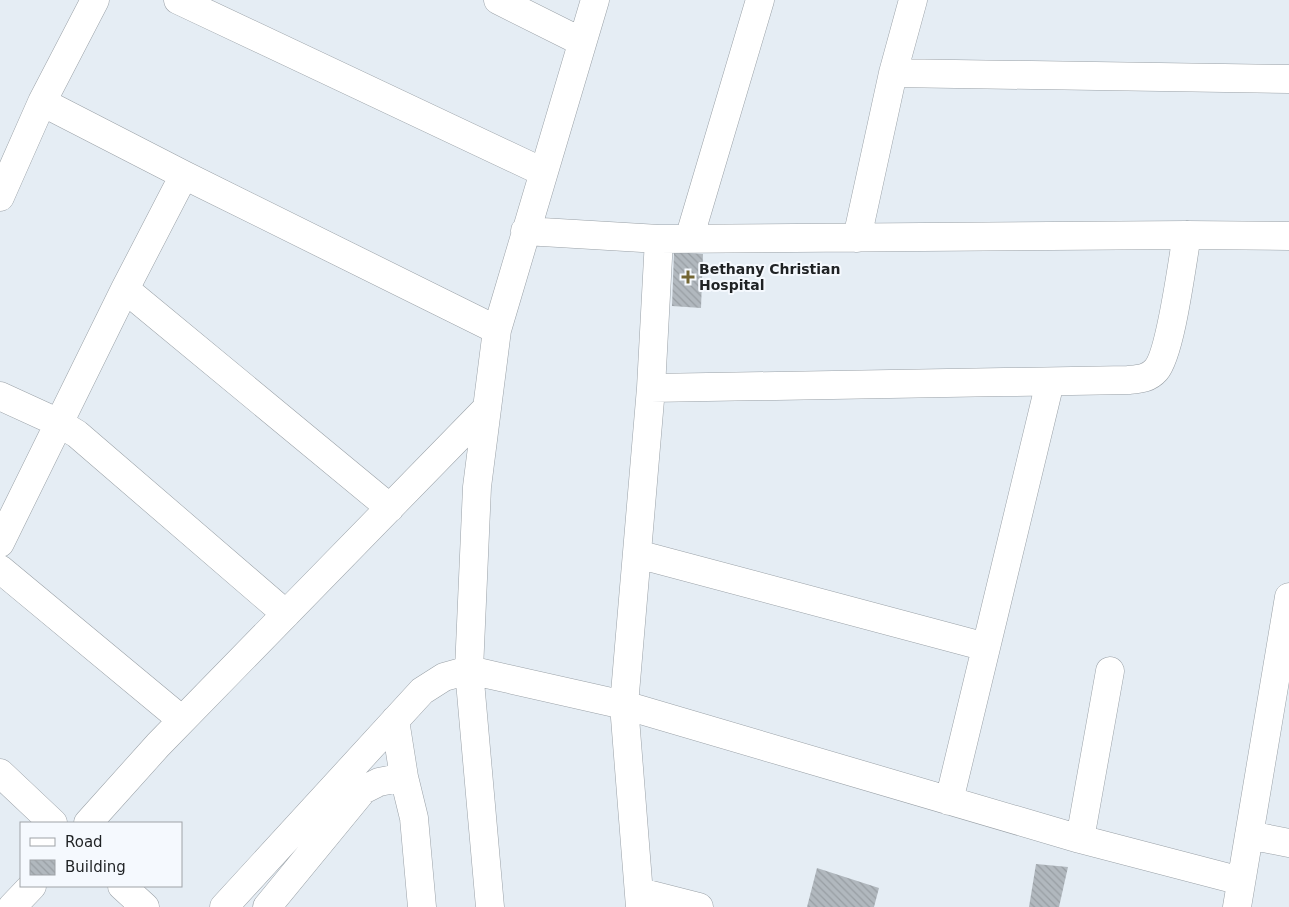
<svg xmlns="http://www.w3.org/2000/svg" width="1289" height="907" font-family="'DejaVu Sans',sans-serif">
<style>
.building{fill:url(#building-back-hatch)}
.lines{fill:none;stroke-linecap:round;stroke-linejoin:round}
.minor-casing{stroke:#9aa1a7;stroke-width:29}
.minor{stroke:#fff;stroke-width:28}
.poi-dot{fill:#736633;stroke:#f5f9fe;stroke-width:2}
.labels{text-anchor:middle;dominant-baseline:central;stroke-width:4;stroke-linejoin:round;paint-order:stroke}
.poi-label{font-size:14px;font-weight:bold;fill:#1f2224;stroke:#f5f9fe;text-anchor:start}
</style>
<defs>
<pattern id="building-back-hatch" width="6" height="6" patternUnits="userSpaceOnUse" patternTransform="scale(1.25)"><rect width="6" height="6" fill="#b1b8be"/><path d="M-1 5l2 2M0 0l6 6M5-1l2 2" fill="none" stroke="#989ea3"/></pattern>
</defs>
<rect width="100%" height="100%" fill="#e5edf4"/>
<path class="building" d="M674 252 703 254 701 308 672 306Z
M1036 864 1068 867 1059 907H1029Z
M817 868 879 888 874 907H807Z"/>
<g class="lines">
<g class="minor-casing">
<path id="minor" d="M178 0 543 172
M498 0 582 42
M893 73 1289 79
M42 102 184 175 497 330
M0 197 42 102 95 0
M525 231 659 239 1187 235 1289 236
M857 238 893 73 913 0
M689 239 760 0
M125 289 390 508
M651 388 1128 380C1139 379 1148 379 1156 370 1171 353 1182 262 1187 235
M0 396 59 423 77 434 286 614
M0 543 125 289 184 175
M637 554 986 647
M0 569 182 720
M395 720 404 777 414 818 422 907
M0 773 53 823
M949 801 1050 382
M88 823 158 745 487 408
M1249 835 1289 843
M1080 839 1110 671
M122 886 145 907
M640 892 699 907
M12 907 32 886
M224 907 422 691 444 677 469 670 624 705 1080 839 1241 881
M267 907 363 790 379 782 404 777
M490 907 469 670 477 487 497 330 595 0
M640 907 624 705 651 388 659 239
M1237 907 1289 597"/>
</g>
<use href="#minor" class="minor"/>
</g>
<path class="poi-dot" d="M685.5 269.5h5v5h5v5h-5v5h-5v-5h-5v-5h5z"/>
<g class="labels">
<g class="poi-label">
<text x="699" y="269">Bethany Christian<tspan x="699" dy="16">Hospital</tspan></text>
</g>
</g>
<rect x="20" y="822" width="162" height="65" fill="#f5f9fe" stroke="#9fa3a7"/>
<rect x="30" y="838" width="25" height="8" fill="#ffffff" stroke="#9fa3a7"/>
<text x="65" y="847" font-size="15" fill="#1f2224">Road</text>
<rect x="30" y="860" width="25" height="15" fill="url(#building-back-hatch)" stroke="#9fa3a7"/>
<text x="65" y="872" font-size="15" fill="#1f2224">Building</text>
</svg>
